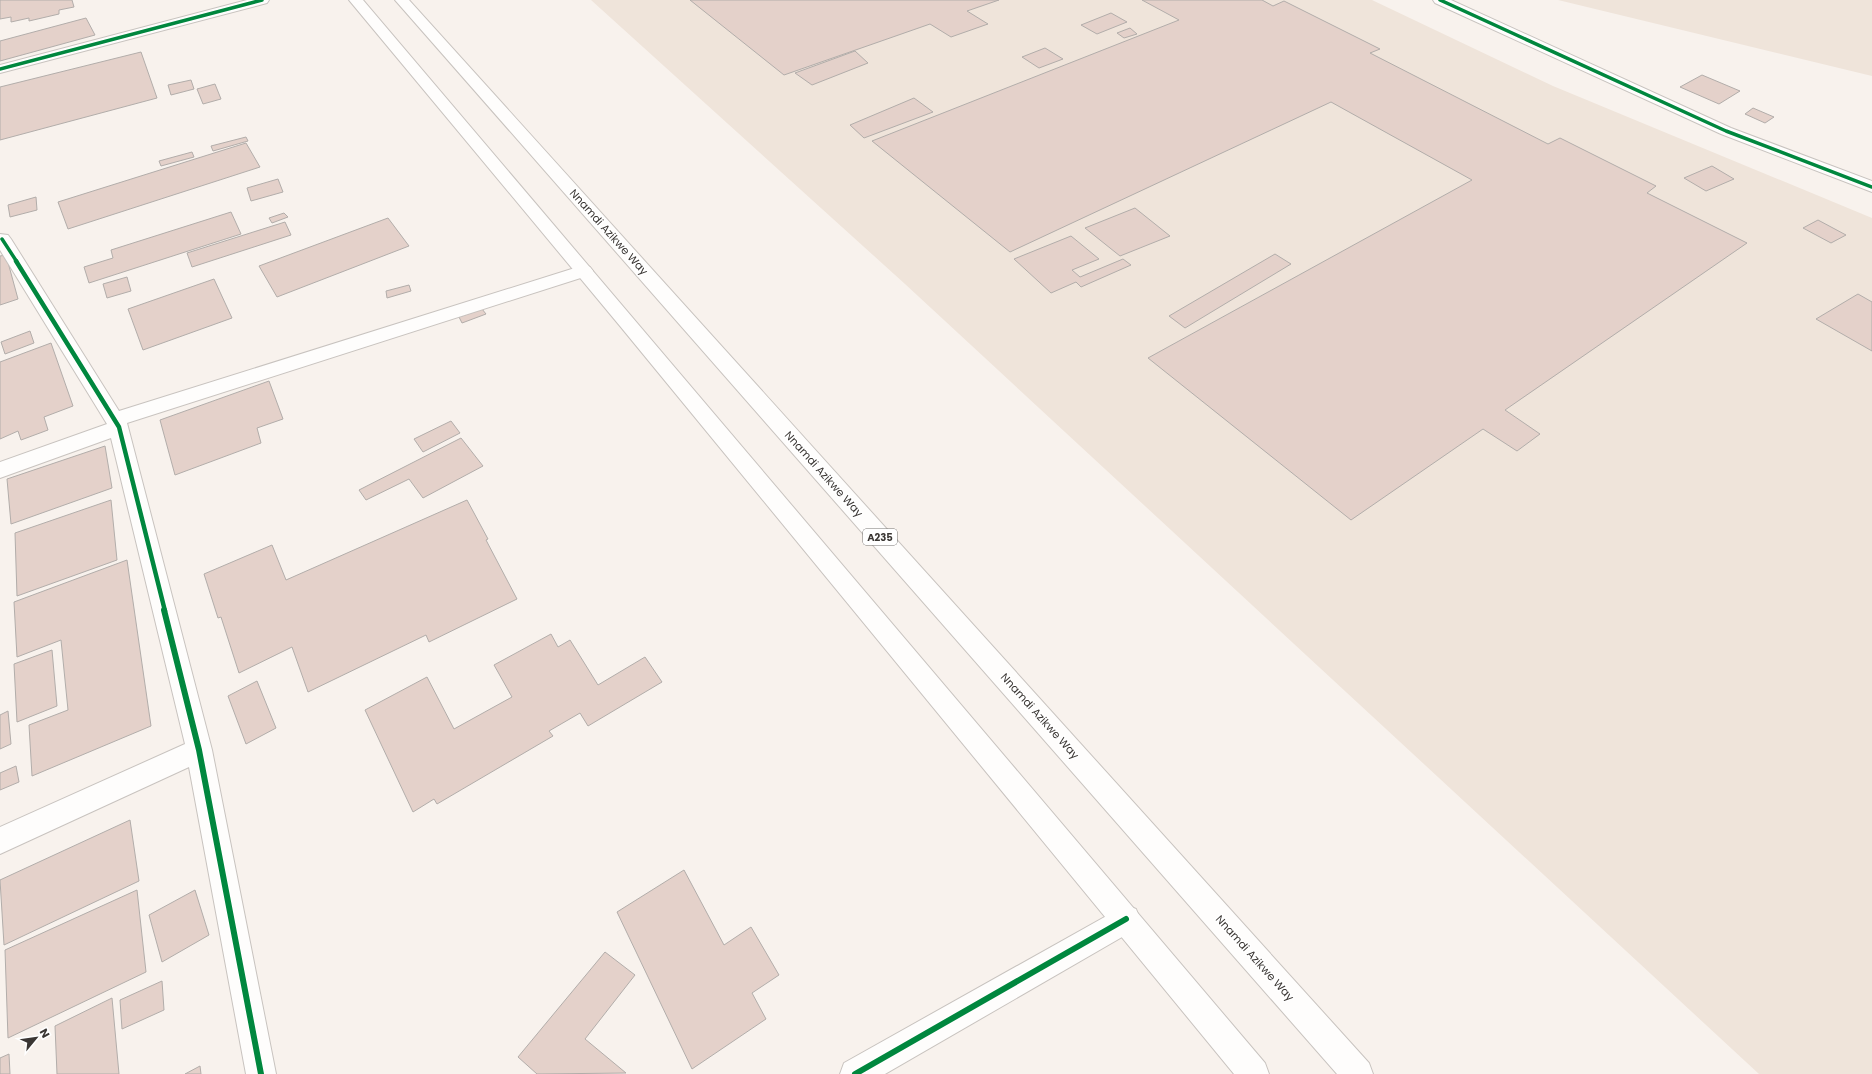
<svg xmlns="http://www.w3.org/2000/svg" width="1872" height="1074" font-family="Poppins,sans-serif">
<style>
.built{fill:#efe4da}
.building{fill:#e4d1ca;stroke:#b2adaa}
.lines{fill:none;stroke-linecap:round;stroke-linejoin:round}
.minor-casing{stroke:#c8c3bf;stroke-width:2}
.highway-casing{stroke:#c8c3bf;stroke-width:2}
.minor{fill:#fefdfc;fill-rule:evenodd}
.highway{fill:#fefdfc;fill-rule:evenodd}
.cycleway-far2-casing{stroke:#fff;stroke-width:5}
.cycleway-far1-casing{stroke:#fff;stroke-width:7}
.cycleway-casing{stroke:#fff;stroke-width:8}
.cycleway-far2{stroke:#00873e;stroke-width:3.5}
.cycleway-far1{stroke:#00873e;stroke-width:4.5}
.cycleway{stroke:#00873e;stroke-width:6}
.labels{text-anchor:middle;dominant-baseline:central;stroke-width:3;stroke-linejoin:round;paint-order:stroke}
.shield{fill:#fff;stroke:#757270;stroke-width:1}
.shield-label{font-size:10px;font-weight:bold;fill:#3a3633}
.street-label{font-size:11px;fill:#3a3633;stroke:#fff}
</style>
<rect width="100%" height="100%" fill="#f8f2ed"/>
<path class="built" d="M591 0H1372L1553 86 1872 218V1074H1759L905 284Z
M1558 0H1872V76Z"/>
<path class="building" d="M0 0H72L74 7 59 10V14L29 21V18L11 22V17L0 19Z
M690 0H999L967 11 988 24 951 37 930 24 784 75Z
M1142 0H1262L1273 6 1284 1 1380 49 1370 53 1548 144 1560 138 1656 186 1647 193 1747 243 1505 410 1540 434 1517 451 1483 429 1351 520 1148 358 1472 180 1331 102 1010 252 872 141 1179 20Z
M1111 13 1127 22 1097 34 1081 25Z
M86 18 95 35 0 61V41Z
M1130 28 1137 34 1124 38 1117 33Z
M1045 48 1063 59 1039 68 1022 57Z
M855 51 868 63 812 85 795 73Z
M141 52 157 98 0 140V87Z
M1702 75 1740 91 1719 104 1680 87Z
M191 80 194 89 171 95 168 85Z
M215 84 221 99 203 104 197 89Z
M914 98 933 112 864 138 850 125Z
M1753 108 1774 117 1765 123 1745 114Z
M246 137 248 141 213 151 211 146Z
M246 143 260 167 68 229 58 202Z
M192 152 194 157 161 166 159 161Z
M1712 166 1734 179 1706 191 1684 178Z
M278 179 283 192 251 201 247 188Z
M36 197 37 210 10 217 8 205Z
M1135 208 1170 236 1120 256 1085 228Z
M231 212 241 234 89 283 84 267 113 258 111 250Z
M284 213 288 217 272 223 269 218Z
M388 218 409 246 277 297 259 266Z
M1818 220 1846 235 1831 243 1803 228Z
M285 222 291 235 192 267 187 253Z
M1071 236 1099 259 1072 270 1080 277 1123 259 1131 265 1081 287 1076 282 1051 293 1014 259Z
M1275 254 1291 264 1185 328 1169 316Z
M6 255 18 299 0 305V256Z
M127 277 131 291 107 298 103 284Z
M214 279 232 318 143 350 128 309Z
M409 285 411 291 387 298 386 291Z
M1858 294 1872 302V351L1816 319Z
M482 309 486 314 462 323 459 317Z
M30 331 34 343 5 354 1 342Z
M51 343 73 406 44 417 48 430 21 440 18 431 0 439V362Z
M269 381 283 419 257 428 261 443 175 475 160 420Z
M451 421 460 433 423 452 414 439Z
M461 438 483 466 423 498 409 479 366 500 359 490Z
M105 446 112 488 11 524 7 479Z
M111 500 117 560 17 596 15 533Z
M467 500 488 539 486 540 517 599 429 642 426 635 308 692 292 647 239 673 221 617 218 618 204 574 272 545 286 580Z
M127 560 151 726 32 776 29 725 68 710 61 640 17 657 14 602Z
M551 634 558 647 570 640 598 685 645 657 662 682 588 726 580 713 549 731 553 736 437 804 434 799 413 812 365 710 427 677 454 729 512 697 494 665Z
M52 650 57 706 17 722 14 664Z
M257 681 276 728 246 744 228 696Z
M8 711 11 744 0 749V715Z
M16 766 19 782 0 790V773Z
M130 820 139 881 4 945 0 880Z
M684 870 724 945 751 927 779 975 752 993 766 1019 692 1069 617 912Z
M137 890 146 972 8 1038 5 950Z
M195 890 209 935 162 962 149 915Z
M605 952 635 975 585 1039 626 1073 537 1074 518 1057Z
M162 981 164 1010 122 1029 120 1000Z
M112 998 119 1074H57L55 1026Z
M9 1054 10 1074H0V1058Z
M200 1066 201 1074H185Z"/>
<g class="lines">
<g class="minor-casing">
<path id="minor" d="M247 0H269L267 3 0 73V65Z
M1433 0H1451L1731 128 1872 181V192L1721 134 1435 3Z
M0 234 8 235 11 239 119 411 578 267 584 265 590 267 593 271 590 275 127 423 212 750 276 1074H246L189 767 0 854V827L185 744 111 438 0 478V462L107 424 0 250Z
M1126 905 1136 909 1140 919 1136 929 885 1074H840L844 1063Z"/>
</g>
<g class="highway-casing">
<path id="highway" d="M349 0H363L1265 1063 1269 1074H1234L620 326Z
M395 0H409L1369 1063 1373 1074H1337Z"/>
</g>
<use href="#minor" class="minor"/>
<use href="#highway" class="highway"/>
<g class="cycleway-far2-casing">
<path id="cycleway-far2" d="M1440 0 1726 131 1872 187
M0 69 262 0
M2 239 17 262"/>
</g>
<g class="cycleway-far1-casing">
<path id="cycleway-far1" d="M16 261 119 427 165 611"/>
</g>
<g class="cycleway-casing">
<path id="cycleway" d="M164 610 199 750 261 1074
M855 1074 1126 919"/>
</g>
<use href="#cycleway-far2" class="cycleway-far2"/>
<use href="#cycleway-far1" class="cycleway-far1"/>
<use href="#cycleway" class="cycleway"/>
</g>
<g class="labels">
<rect class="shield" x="863" y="529" width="34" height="16" rx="3"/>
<g class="shield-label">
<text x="880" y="537">A235</text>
</g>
<g class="street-label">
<text transform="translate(609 232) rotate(48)">Nnamdi Azikwe Way</text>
<text transform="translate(824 474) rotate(48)">Nnamdi Azikwe Way</text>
<text transform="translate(1040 716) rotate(48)">Nnamdi Azikwe Way</text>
<text transform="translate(1255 958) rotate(48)">Nnamdi Azikwe Way</text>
</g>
</g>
<g transform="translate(36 1038) rotate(61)" stroke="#ffffff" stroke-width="3" paint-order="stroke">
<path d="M0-3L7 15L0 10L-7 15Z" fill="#3a3633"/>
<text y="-6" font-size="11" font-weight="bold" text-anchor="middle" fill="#3a3633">N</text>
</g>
</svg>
